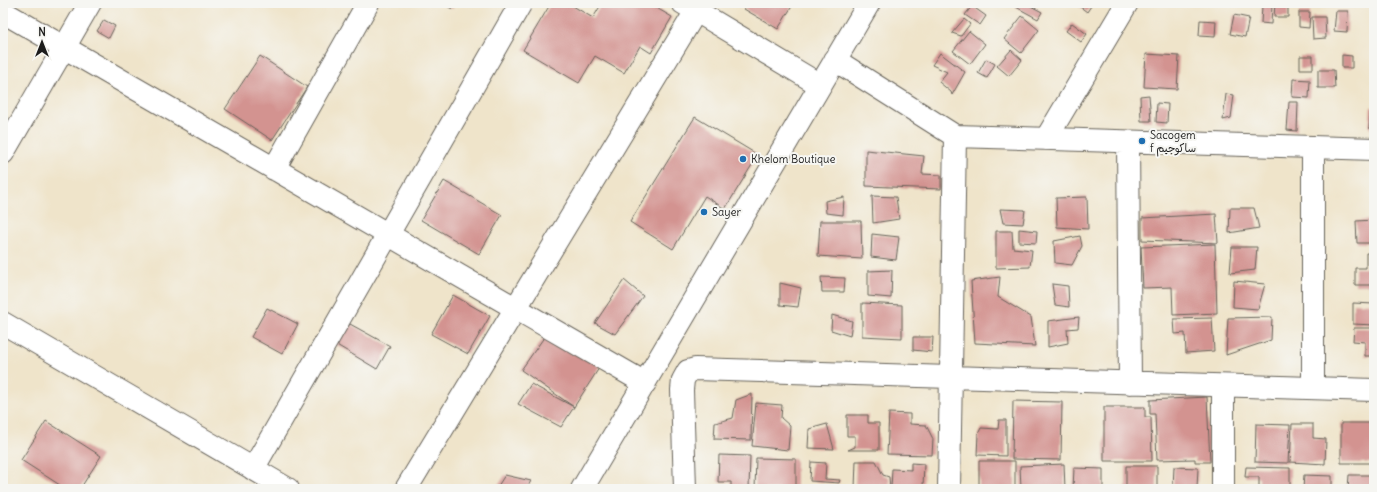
<svg xmlns="http://www.w3.org/2000/svg" width="1377" height="492" font-family="Delius,'Playpen Sans Arabic',sans-serif">
<style>
.building{fill:#d39390}
.lines{fill:none;stroke-linecap:round;stroke-linejoin:round}
.minor-casing{stroke:#666259;stroke-width:24}
.minor{stroke:#fff;stroke-width:22}
.poi-dot{fill:#1f6fb2;stroke:#f6f6f2;stroke-width:1.5}
.labels{text-anchor:middle;dominant-baseline:central;stroke-width:4;stroke-linejoin:round;paint-order:stroke}
.poi-label{font-size:11px;fill:#1c1c1c;stroke:#f6f6f2;text-anchor:start}
</style>
<rect width="100%" height="100%" fill="#f6f6f2"/>
<filter id="ink" filterUnits="userSpaceOnUse"><feTurbulence type="fractalNoise" baseFrequency=".025" numOctaves="2"/><feDisplacementMap in="SourceGraphic" scale="8" xChannelSelector="R" yChannelSelector="G"/><feConvolveMatrix kernelMatrix="1 2 1 2 8 2 1 2 1" color-interpolation-filters="sRGB"/></filter>
<filter id="wash" filterUnits="userSpaceOnUse"><feTurbulence type="fractalNoise" baseFrequency=".012" numOctaves="4" result="noise"/><feDisplacementMap in="SourceGraphic" scale="16" xChannelSelector="R" yChannelSelector="G"/><feGaussianBlur stdDeviation="0.9" result="paint"/><feColorMatrix in="noise" values="0 0 0 0 0 0 0 0 0 0 0 0 0 0 0 0 0 1.4 0 .05"/><feComposite in="paint" operator="in"/></filter>
<g filter="url(#wash)">
<rect width="100%" height="100%" fill="#efe4ca"/>
<g id="blocks">
<path class="building" d="M442 3H456L452 9Z
M551 3H568L593 18 602 3H648L672 17 651 53 640 46 624 73 595 56 579 83 523 50Z
M747 3H794L778 29 744 9Z
M1019 3H1025L1042 12 1038 19 1016 7Z
M1075 3H1093L1087 12Z
M1275 3H1288V17H1274Z
M972 6 986 16 980 25 965 15Z
M1262 6H1272L1271 24 1261 23Z
M1336 11H1348L1347 32 1334 31Z
M1299 12H1310L1309 28 1299 27Z
M1234 15 1249 18 1245 37 1230 34Z
M1022 16 1039 30 1021 53 1004 39Z
M1312 17H1325L1326 38 1313 39Z
M964 19 970 24 961 36 952 33Z
M104 20 115 26 109 38 97 31Z
M1200 20 1216 21 1215 37 1199 36Z
M1072 23 1087 34 1081 42 1066 31Z
M969 31 985 44 970 64 953 51Z
M1011 50 1022 60 1009 76 997 66Z
M940 53 965 72 952 95 951 92 939 82 947 72 932 65Z
M1146 54 1179 56 1177 89 1144 87Z
M1342 55 1352 56V68H1342Z
M260 56 307 87 272 140 225 109Z
M1300 56H1313V69H1300Z
M986 59 995 64 987 78 978 73Z
M1318 70H1334L1335 88H1318Z
M1293 79 1310 80 1309 98 1292 97Z
M1226 94 1234 95 1231 118 1223 120Z
M1149 95 1151 121H1141L1140 96Z
M1289 102H1298L1297 131 1287 130Z
M1157 103 1168 104 1167 123 1156 122Z
M1371 107H1374V129L1369 128Z
M695 117 758 155 725 209 705 196 673 249 630 222Z
M866 150 924 156 922 174 941 175V189L866 186Z
M444 181 502 215 479 254 421 220Z
M872 196 896 197 899 219 873 223Z
M844 197 843 215 826 213 825 201Z
M1087 197 1088 229 1057 227 1056 198Z
M1230 208H1254L1259 228 1229 233Z
M1000 209 1025 210 1023 224 1003 223Z
M1216 214 1218 243 1142 240V218Z
M1374 220V243H1357L1356 221Z
M820 221H861L862 259 818 256Z
M1019 229 1037 231 1036 243 1019 242Z
M996 231H1012L1013 248 1032 250 1030 267 996 268Z
M872 234 899 237 896 260 871 257Z
M1080 236 1082 246 1072 265 1055 263 1054 241Z
M1215 244 1217 313 1173 315 1172 287 1143 288 1141 247Z
M1232 247H1257L1255 270 1230 273Z
M1366 253H1374V285H1355V268H1366Z
M892 270 891 298 868 296V271Z
M821 277 845 278 844 292H822Z
M1000 277 998 297 1031 317 1035 346 975 343 971 281Z
M624 280 643 296 615 334 595 323Z
M1234 281 1265 284 1258 309 1233 307Z
M780 283 801 288 798 307 780 305Z
M1052 284 1068 286 1069 307 1055 305Z
M453 295 490 316 468 354 431 334Z
M862 303 902 305V338L862 336Z
M1353 303 1374 304V325L1353 324Z
M267 308 298 324 282 354 251 337Z
M832 315 852 321 850 336 831 330Z
M1079 317 1078 328 1067 329 1068 343 1048 347V321Z
M1272 317 1271 340 1226 355 1228 318Z
M1212 318 1214 351 1186 353 1185 333 1175 334 1174 319Z
M350 324 390 346 377 369 335 344Z
M1354 328H1374V356H1365V342L1353 341Z
M545 336 601 365 574 407 521 370Z
M913 337H933L932 352 913 350Z
M531 384 574 407 561 427 518 404Z
M752 394 751 440 714 439 715 423 733 418 736 400Z
M1207 397 1210 462H1195V459L1157 460 1155 414H1150V400Z
M1013 401 1062 402 1061 460 1012 459Z
M756 403 782 405 781 418 790 426 788 450 752 446Z
M1104 407H1145V417H1151L1152 461H1104Z
M889 413 910 414V424L926 425 933 439 932 455 887 454Z
M847 415H868V423H879V450H848L855 447V436H847Z
M999 420H1006V456L977 455 978 434 981 428 998 429Z
M46 421 101 456 80 489H66L21 460Z
M1341 423H1374V463H1341Z
M827 424 834 449 808 448 809 429Z
M1256 424 1290 425 1288 463 1255 462Z
M1292 424H1313V438L1326 439 1325 464 1290 462Z
M719 455 750 456 749 489H731V482H718Z
M756 458 796 459V489H755Z
M856 461H876L883 475 889 477 890 489 855 488Z
M979 461H1015V489H979Z
M811 462 826 463 825 479 840 480 839 483 810 481Z
M911 463 924 464 923 487H902V489H891L892 469 911 470Z
M1064 464 1065 489H1021L1020 466Z
M1126 466H1157V489H1126Z
M1174 467 1198 468 1197 488 1173 487Z
M1246 467 1290 468V489H1259V477H1245Z
M1074 468 1103 469V489H1073Z
M505 475 531 481 526 489H496Z
M1304 475 1332 476V489H1303Z
M1349 475H1374V489H1348Z"/>
</g>
</g>
<g filter="url(#ink)">
<use href="#blocks" fill-opacity="0" stroke="#666259" stroke-width="1"/>
<g class="lines">
<g class="minor-casing">
<path id="minor" d="M683 3 820 85
M3 12 645 383
M835 60 955 136 1374 149
M1046 139 1127 3
M1128 142 1130 383
M1313 147V388
M3 153 90 3
M274 169 368 3
M3 323 288 489
M253 469 521 3
M406 489 696 11
M582 489 869 3
M685 489 682 390 683 380 688 371 695 369 1374 390
M949 489 955 136
M1223 489V386"/>
</g>
<use href="#minor" class="minor"/>
</g>
</g>
<g class="poi-dot">
<circle cx="1142" cy="141" r="4"/>
<circle cx="743" cy="159" r="4"/>
<circle cx="704" cy="212" r="4"/>
</g>
<g class="labels">
<g class="poi-label">
<text x="1150" y="135">Sacogem<tspan x="1150" dy="13">f ساكوجيم</tspan></text>
<text x="751" y="159">Khelom Boutique</text>
<text x="712" y="212">Sayer</text>
</g>
</g>
<rect width="1377" height="492" fill="none" stroke="#f6f6f2" stroke-width="16"/>
<g transform="translate(42 42)" stroke="#f6f6f2" stroke-width="3" paint-order="stroke">
<path d="M0-3L7 15L0 10L-7 15Z" fill="#1c1c1c"/>
<text y="-6" font-size="11" font-weight="bold" text-anchor="middle" fill="#1c1c1c">N</text>
</g>
</svg>
